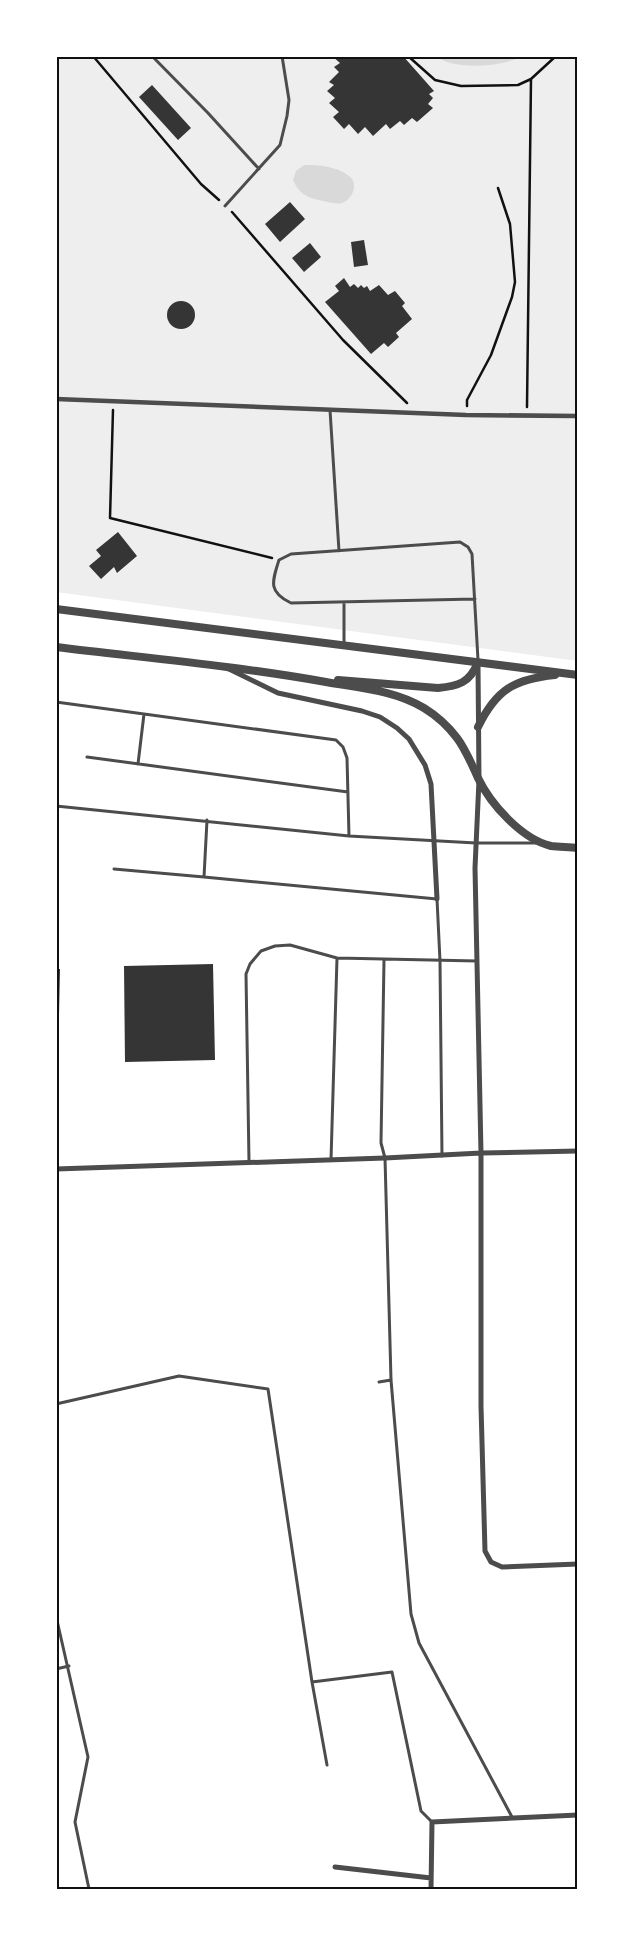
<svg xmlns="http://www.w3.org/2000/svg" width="634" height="1945" font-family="Raleway,sans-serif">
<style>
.green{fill:#eee}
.water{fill:#d9d9d9}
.building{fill:#353535}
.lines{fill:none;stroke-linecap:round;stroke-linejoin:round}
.path{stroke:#111;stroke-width:2.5}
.service{stroke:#4c4c4c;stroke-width:3}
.pedestrian{stroke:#4c4c4c;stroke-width:4.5}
.minor{stroke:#4c4c4c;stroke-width:5}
.tertiary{stroke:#4c4c4c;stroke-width:8}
.neatline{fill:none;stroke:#111;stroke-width:2}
</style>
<rect width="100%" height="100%" fill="#fff"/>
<path class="green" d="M56 56H578V661L56 592Z"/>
<path class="water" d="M434 56H522C500 68 455 70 434 56Z
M304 165C318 165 337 166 349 176 359 183 353 199 342 203 336 205 325 201 319 200 305 197 299 193 293 180L296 171Z"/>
<path class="building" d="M332 56H403L434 91 429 94 433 98 428 104 433 108 417 122 412 118 404 125 400 121 390 129 386 124 373 136 365 127 358 134 349 124 344 129 333 117 339 112 329 103 335 98 327 91 334 85 329 82 339 72 334 67 340 63Z
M152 85 191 128 178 140 139 97Z
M290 202 305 219 280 242 265 224Z
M364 240 368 265 354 267 351 242Z
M310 243 321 257 304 272 292 258Z
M344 278 350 287 354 284 358 288 361 285 364 288 367 286 370 291 379 285 388 295 395 291 405 303 402 306 412 319 396 333 399 337 388 347 384 343 371 354 325 302 339 291 335 286Z
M167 315a14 14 0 1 1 28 0a14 14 0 1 1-28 0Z
M118 532 137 556 117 573 114 567 101 579 89 566 101 556 96 550Z
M213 964 215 1060 125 1062 124 966Z
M56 969H60L58 1062H56Z"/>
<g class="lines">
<path class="path" d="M93 56 201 184 219 200
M408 56 435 80 461 86 518 85 531 79 556 56
M232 212 343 340 407 403
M467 406V400L491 355 512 297 515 282 510 224 498 188
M527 407 531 79
M113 410 110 518 272 558"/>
<path class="service" d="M152 56 208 113 259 169
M225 206 280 145 287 116 289 100 282 56
M330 410 339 551
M475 599 291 603C268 592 272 582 279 560L291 554 460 542 468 547 472 554 478 660
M344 645V602
M56 702 336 740 343 747 347 758 349 836
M87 757 348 792
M138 764 144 714
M56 806 349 836 476 843H536
M207 820 204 877 437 899 440 961 442 1156
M114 869 204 877
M384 960 381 1143 385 1158 391 1380 411 1614 419 1643 512 1817
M331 1160 337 958
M249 1162 246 974 250 964 261 951 275 946 290 945 337 958 477 961
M379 1382 391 1380
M56 1404 179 1376 268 1389 312 1682 327 1765
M56 1616 88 1757 75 1822 89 1889
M56 1669 69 1666
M312 1682 392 1672 421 1811 432 1822"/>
<path class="pedestrian" d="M56 399 466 415 578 416"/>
<path class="minor" d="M478 665 479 780 475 868 481 1153V1406L485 1551 491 1562 502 1567 578 1564
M229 669 278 693 362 711 380 717 397 728 409 739 425 765 431 784 437 899
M56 1169 385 1158 481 1153 578 1151
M335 1867 431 1878
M431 1889 432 1822 578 1815"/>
<path class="tertiary" d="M56 609 578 675
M56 647C146 658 237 666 326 682 359 688 394 690 424 708 437 716 448 726 457 738 466 750 472 765 478 778 491 805 522 839 551 846 560 847 569 847 578 848
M338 680 438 688C458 686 470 683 478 662
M478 727C496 690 514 679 555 675"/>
</g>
<rect width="634" height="1945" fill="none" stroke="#ffffff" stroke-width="115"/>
<rect x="58" y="58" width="518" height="1830" class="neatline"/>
</svg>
